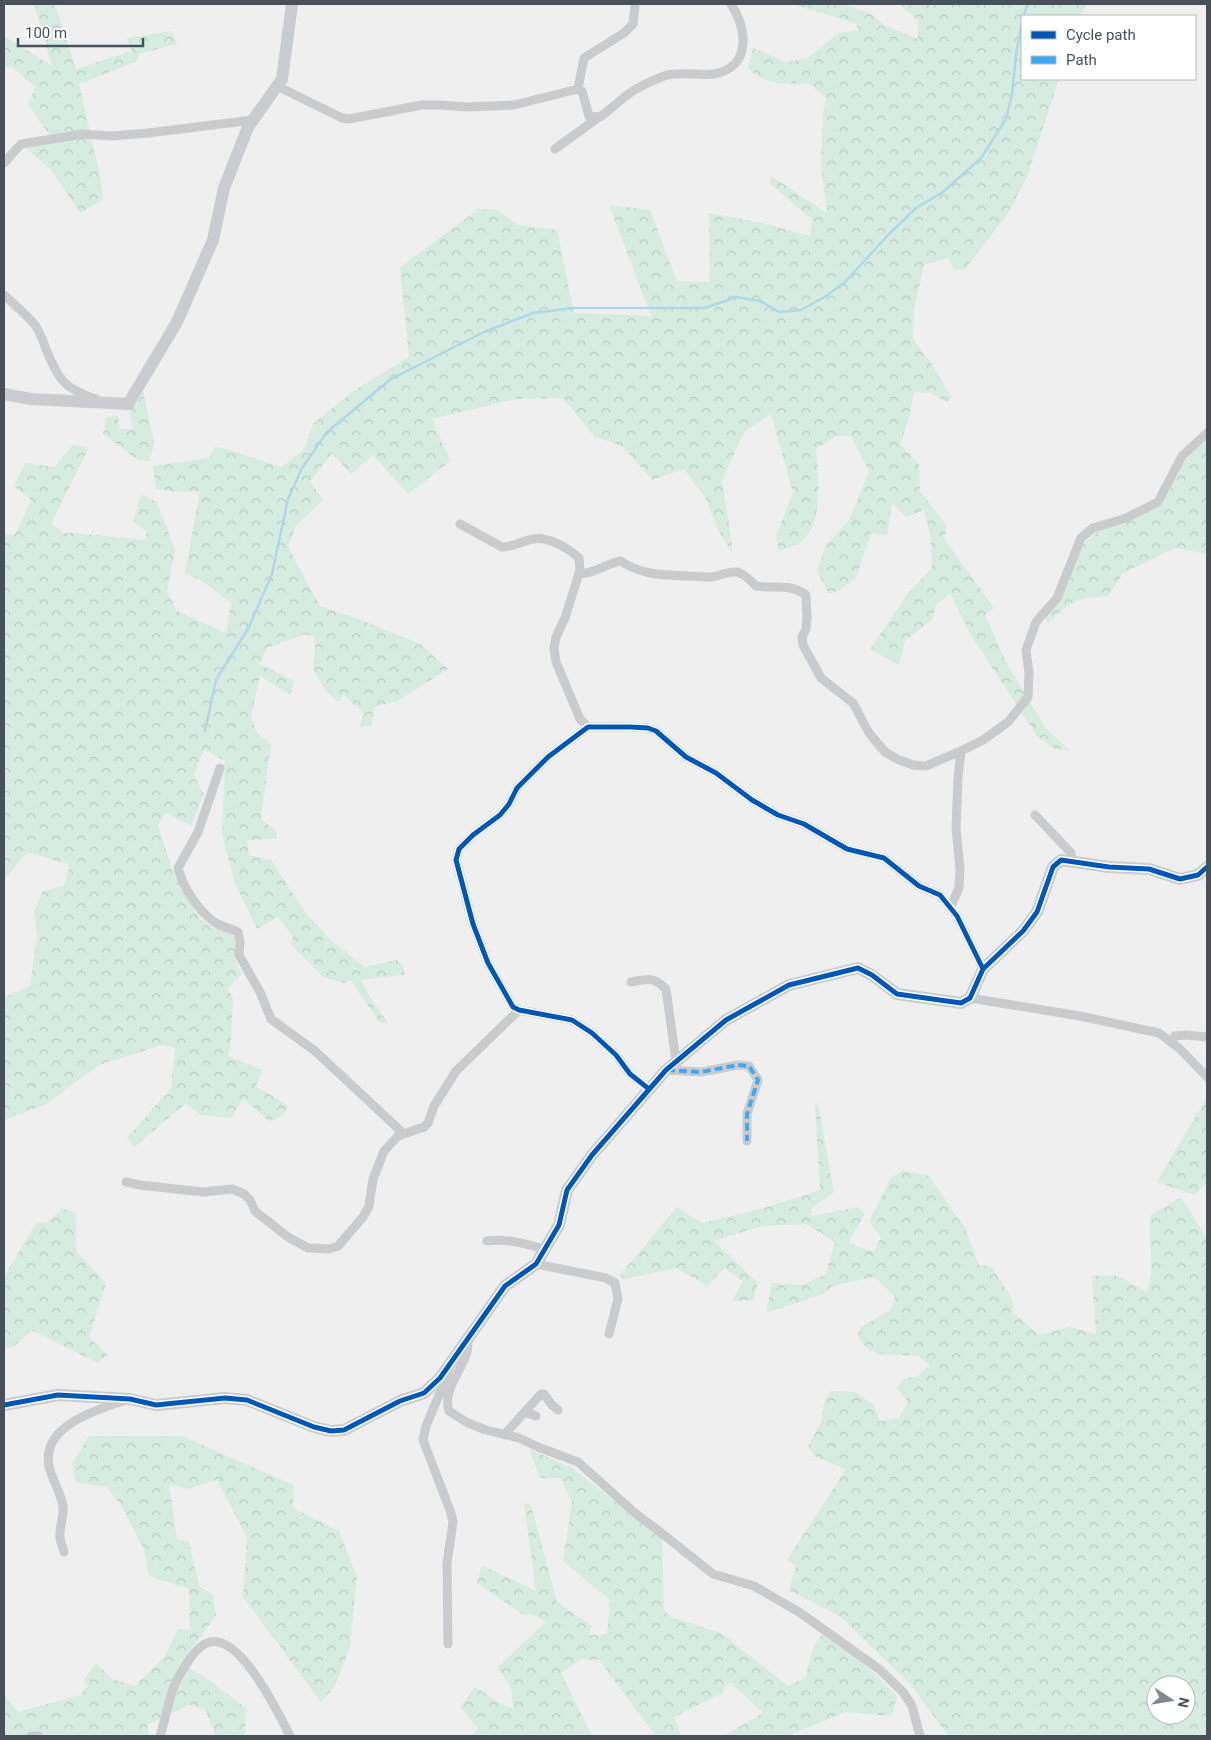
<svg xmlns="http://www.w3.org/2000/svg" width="1211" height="1740" font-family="Roboto,sans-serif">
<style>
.forest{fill:url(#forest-crowns);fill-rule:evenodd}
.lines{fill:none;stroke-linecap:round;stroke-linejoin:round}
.stream{stroke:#aed8e7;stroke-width:2.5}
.street{stroke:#cacbcd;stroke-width:9}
.secondary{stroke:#cacccf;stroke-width:12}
.quiet{stroke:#3fa9f5;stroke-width:4;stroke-dasharray:8 4;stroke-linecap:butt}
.cycleway-casing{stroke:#fff;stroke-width:8}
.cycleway{stroke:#0057b8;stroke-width:5}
</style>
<defs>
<pattern id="forest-crowns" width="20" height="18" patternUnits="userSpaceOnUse" patternTransform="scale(1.25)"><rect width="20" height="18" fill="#d6ece0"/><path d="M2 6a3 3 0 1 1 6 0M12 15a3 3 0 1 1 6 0" fill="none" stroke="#b9ccc2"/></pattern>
</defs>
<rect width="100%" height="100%" fill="#f0efef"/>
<path class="forest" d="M34 4H55L76 69 132 51 127 38 172 31 177 44 138 54V61L79 84 99 170 103 199 80 213 52 171 25 147 54 141 28 105 35 87 12 67 4 68V36L52 66Z
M791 4H844L873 15 884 25 918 39V21L900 4H1086L1081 16H1022V79H1059L1027 177 1007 215 965 269H954L948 258 924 265 914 310 913 339 932 364 952 398 946 402 931 393 914 392 909 418 900 444 919 464 920 491 946 525 945 540 994 608 985 615 1005 660 1045 727 1070 751 1055 749 1037 736 970 634 950 593 936 605 933 619 905 641 899 665 870 649 909 592 932 568 931 537 924 510 906 517 892 503 887 535 871 533 856 578 840 590 829 594 817 571 826 545 849 520 869 472 851 436H836L816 449C818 475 825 523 801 542 796 546 786 548 779 551L776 536 793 493 771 414 744 432 722 481 732 544V553L718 530 706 499 684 469 652 480 623 447 594 436 563 398 515 399 432 419 450 461 408 494 373 455 351 474 332 453 310 482 323 500 296 526 288 547 320 606 356 618 420 644 448 669 397 701 374 707 372 726H360L363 713 344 695 338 702 325 690 313 669 315 649 314 637 306 634 267 648 260 664 294 681 290 695 260 676 251 716 257 733 271 744 261 819 277 832 276 839 247 840 249 855 271 860 305 912 333 942 365 967 397 960 404 967V975L360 980 388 1024 379 1022 350 979 344 983 323 977 291 945 293 936 278 917 257 929 234 881 222 834 225 761 204 749 194 776 204 794 191 826 166 813 158 825 173 872 199 918 213 927 230 933 235 939V960L242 974 227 989 233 998 231 1042 228 1056 263 1070 256 1086 288 1106 283 1116 269 1121 243 1099 231 1118 201 1115 185 1104 134 1147 127 1138 171 1088 175 1048 162 1045 99 1065 45 1105 4 1120V997L30 986 37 935 34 912 42 892 64 885 70 865 27 852 4 880V535H15L31 500 14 486 25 463 54 467 73 445 89 447 51 524 63 533H77L144 540 147 532 133 521 141 495 157 502 175 550 167 591 177 611 226 633 231 603 205 583 185 573 200 491 177 492 156 489 153 466 209 458 215 447 223 448 281 467 304 450 313 424 355 390 409 357 400 267 479 209H495L518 225 557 230 574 313 651 316 609 205 650 210 677 281 710 282 709 213 762 223 810 236 812 219 770 184 771 176 827 213 821 168 823 114 826 98 810 84 776 83 761 78 748 69 753 48 786 62 806 59 839 33 859 30 855 23Z
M143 390 154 443 150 461 138 460 103 434 107 417 118 416 120 429H133L129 408Z
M1207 440V554L1175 548 1123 573 1108 596C1075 599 1071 600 1048 624L1045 618 1060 600 1082 545 1098 531 1136 518 1162 505 1182 465 1191 454Z
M1207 1097V1182L1195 1195 1157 1182Z
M818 1103 834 1192 811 1209 812 1216 857 1207 865 1214 848 1243 874 1252 881 1237 869 1221 891 1178 904 1170 929 1176 966 1230 979 1265 992 1267 1012 1299 1013 1312 1039 1335 1069 1327 1096 1334 1092 1276C1122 1273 1123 1278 1147 1292L1151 1274 1150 1218 1152 1214 1181 1197 1207 1239V1736H948L912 1686 841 1617 789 1590 796 1566 787 1560 846 1469 814 1456 808 1446 821 1423 824 1402 831 1391 855 1392 873 1404 880 1421 899 1418 908 1401 897 1388 904 1379 918 1376 930 1365 918 1356 879 1354 868 1349 860 1340 858 1334 861 1327 891 1310 895 1296 874 1277 832 1286 824 1294 769 1312 766 1311 772 1283 802 1285 826 1274 835 1242 806 1224 762 1226 714 1241 758 1283 753 1300 732 1301 743 1281 724 1268 707 1286 676 1268 623 1279 620 1275 677 1207 702 1223 764 1208 820 1190 815 1104ZM1156 1685H1186V1715H1156Z
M62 1209 76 1212V1251L106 1283 89 1338 108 1355 98 1363 31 1330 12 1348H4V1276L37 1222 46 1223Z
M89 1436H182L294 1485 293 1508 339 1531 357 1577 350 1647 335 1686 321 1702 243 1597 247 1537 217 1480 188 1489 169 1484 177 1539 189 1541 199 1586 213 1595 216 1615 181 1664 202 1675 246 1708 245 1736H216L205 1709 189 1705 147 1725 149 1736H4V1694L18 1712 80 1695 87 1686 84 1679 96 1663 112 1679 135 1686 165 1656 178 1629 190 1630 189 1589 149 1576 144 1550 122 1507 107 1487 76 1482 72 1464Z
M529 1449 572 1468 662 1538 664 1610 671 1617 721 1633 788 1686 805 1678 814 1645 822 1634 866 1665 897 1696 892 1716 846 1712 794 1733 791 1736H723L763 1713 730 1682 725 1686 723 1693 674 1717 681 1736H656L599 1660 581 1659 561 1673 592 1736H472L478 1728 460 1707 475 1687 505 1706 513 1709 511 1687 497 1668 546 1622 533 1615 522 1614 477 1583 482 1565 536 1591 524 1503 531 1505 557 1602 592 1626 589 1635 607 1634 610 1600 563 1561 572 1501 560 1478H540Z"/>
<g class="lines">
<path class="stream" d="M1024 16 1027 4
M205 731 216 680 249 627 272 574 288 499 302 468 327 432 391 379 484 332 533 313 573 308H705L736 297 760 301 779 312 801 310 826 296 844 283 890 233 916 208 943 192 981 158 1006 119 1012 94 1016 55 1022 22"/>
<path class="street" d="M277 86 342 118 349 119 422 105H440L467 107 514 105 578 89 582 91 589 116 600 117C611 109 621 99 633 91 642 85 654 80 664 76 680 71 698 76 714 74 752 67 747 29 731 4
M578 89 584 58 624 33 633 24 635 6
M555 149 599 117
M4 163 21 144 59 138 82 134 112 136 148 133 253 120
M4 295C14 304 26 314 35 325 40 332 43 341 46 349 58 379 64 389 96 399
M460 524 502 547C512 547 522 541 533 539 548 536 568 548 579 558L580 570 565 618 556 637 554 648 556 662 580 719 588 727
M579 574C596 573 605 564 621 561 640 575 664 575 688 576 695 576 703 577 711 577 720 576 728 571 737 572 745 574 751 581 756 586 773 589 791 583 806 595L807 618 806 629 802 637 803 645 821 678 853 703 869 733 885 752 897 759 913 765 926 766 961 751 983 740 1008 722 1028 697 1029 673 1026 650 1036 622 1057 598 1081 538 1093 528 1126 518 1158 502 1182 456 1207 433
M220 768 198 832 178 868C183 887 197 909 213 921 219 926 230 928 238 932L240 942 239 955 260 992 271 1019 315 1051 404 1134
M1035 815 1071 853 1072 861
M950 908 959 888 960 869 956 828 958 778 961 751
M631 982C647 979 653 976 666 989L676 1061
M970 998 1080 1016 1159 1033 1180 1049 1207 1077
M1171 1042 1175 1036 1186 1035 1207 1037
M666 1070 701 1072 738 1065 749 1066 758 1080 747 1114V1141
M649 1089 630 1074 616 1055 592 1033 572 1020 519 1010 513 1007 488 963 473 924 456 860 459 849 473 835 500 815 509 804 517 788 548 757 588 727H630L648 728 656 731 686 757 716 773 752 800 778 815 804 824 847 849 884 858 919 886 940 895 957 916 983 969
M126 1182 140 1185 203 1192 232 1189 244 1194 250 1200 255 1211 288 1237 308 1248 329 1249 338 1246 363 1217 369 1206 373 1179 384 1151 398 1136 424 1127 428 1123 434 1106 456 1071 519 1010
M487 1241C507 1238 526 1244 544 1249
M536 1264 606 1278 615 1283 618 1299 609 1334
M468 1340C468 1343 468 1348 467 1352 462 1371 442 1390 449 1411L468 1423 486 1430 519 1438 538 1447 578 1462 635 1513 659 1531 713 1574 754 1586 799 1612 879 1669 903 1692 912 1706 920 1736
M448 1374 426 1426 423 1440 451 1513 453 1522 447 1563 448 1644
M525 1412 536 1416
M504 1435 541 1394H544L551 1404 558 1410
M64 1552C63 1547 60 1542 60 1537 59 1527 64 1517 63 1506 61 1493 52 1480 49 1466 41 1427 95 1410 123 1401
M31 1736H38
M160 1736C166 1719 169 1693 178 1678 184 1667 197 1644 210 1642 241 1635 279 1714 290 1736"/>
<path class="secondary" d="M4 394 31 399 128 404 177 322 213 240 224 188 248 127 282 79 292 4
M4 1405 58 1395 130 1399 156 1405 225 1398 247 1400 314 1427 331 1431 344 1430 400 1401 424 1393 440 1378 505 1286 536 1264 559 1225 567 1190 592 1155 666 1070 726 1020 789 985 858 968 872 975 897 994 961 1003 970 998 983 969 1023 931 1037 912 1053 867 1061 860 1109 867 1149 869 1180 879 1198 875 1207 867"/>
<path class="quiet" d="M667 1070 701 1072 738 1065 749 1066 758 1080 747 1114V1141"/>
<g class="cycleway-casing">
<path id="cycleway" d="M649 1089 630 1074 616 1055 592 1033 572 1020 519 1010 513 1007 488 963 473 924 456 860 459 849 473 835 500 815 509 804 517 788 548 757 588 727H630L648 728 656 731 686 757 716 773 752 800 778 815 804 824 847 849 884 858 919 886 940 895 957 916 983 969
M4 1405 58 1395 130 1399 156 1405 225 1398 247 1400 314 1427 331 1431 344 1430 400 1401 424 1393 440 1378 505 1286 536 1264 559 1225 567 1190 592 1155 666 1070 726 1020 789 985 858 968 872 975 897 994 961 1003 970 998 983 969 1023 931 1037 912 1053 867 1061 860 1109 867 1149 869 1180 879 1198 875 1207 867"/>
</g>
<use href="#cycleway" class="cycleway"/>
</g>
<rect width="1211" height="1740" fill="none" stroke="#48515a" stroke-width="10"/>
<rect x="1021" y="15" width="175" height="65" fill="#ffffff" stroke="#b6b9bd"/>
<rect x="1031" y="31" width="25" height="8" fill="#0057b8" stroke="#b6b9bd"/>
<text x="1066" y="40" font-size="15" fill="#48515a">Cycle path</text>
<rect x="1031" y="56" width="25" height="8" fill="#3fa9f5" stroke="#b6b9bd"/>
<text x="1066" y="65" font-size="15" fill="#48515a">Path</text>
<g transform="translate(1171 1700) rotate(102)"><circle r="24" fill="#ffffff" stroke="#b6b9bd"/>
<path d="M0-4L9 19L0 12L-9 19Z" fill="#83888e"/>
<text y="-8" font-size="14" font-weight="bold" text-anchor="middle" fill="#48515a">N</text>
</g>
<path d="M18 38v8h125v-8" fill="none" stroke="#48515a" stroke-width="2.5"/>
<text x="25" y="38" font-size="15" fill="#48515a" stroke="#ffffff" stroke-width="4" paint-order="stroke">100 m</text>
</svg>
